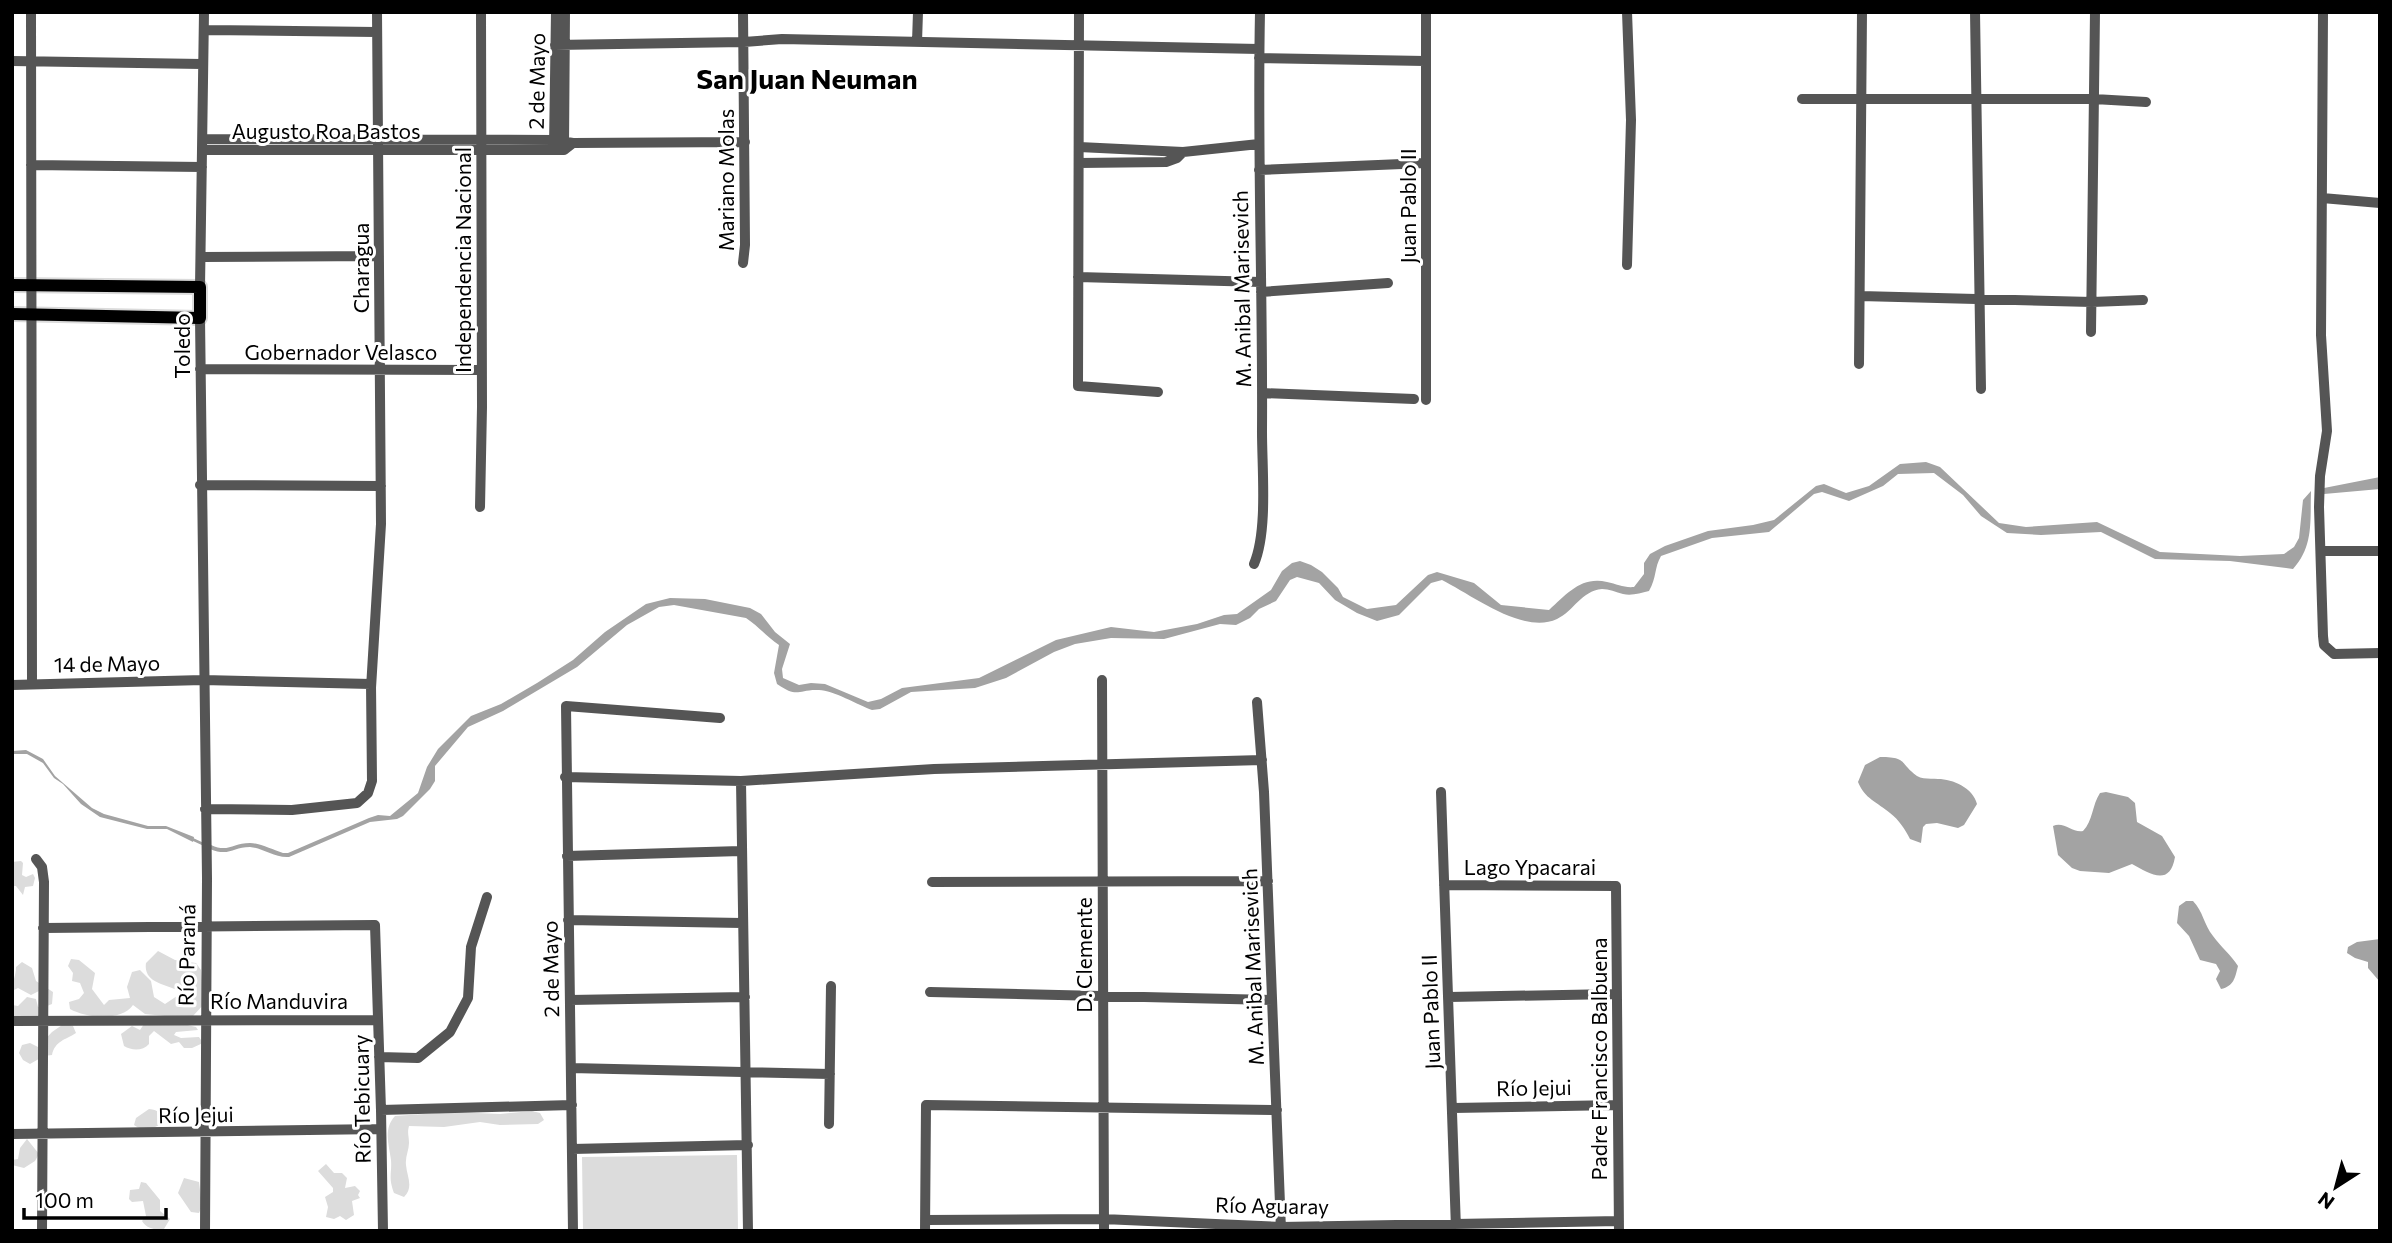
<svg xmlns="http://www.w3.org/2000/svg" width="2392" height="1243" font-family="Commissioner,sans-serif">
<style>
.green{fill:#dcdcdc}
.water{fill:#a3a3a3}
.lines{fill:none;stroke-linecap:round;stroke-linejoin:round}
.stream{stroke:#a3a3a3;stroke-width:2.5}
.major-casing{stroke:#dbdbdb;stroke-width:16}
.minor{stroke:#555;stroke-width:10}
.major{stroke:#000;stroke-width:12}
.labels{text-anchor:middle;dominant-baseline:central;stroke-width:6;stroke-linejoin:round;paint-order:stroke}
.street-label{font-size:21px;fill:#000;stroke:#fff}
.district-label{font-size:28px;font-weight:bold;fill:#000;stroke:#fff}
</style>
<rect width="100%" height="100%" fill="#fff"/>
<path class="green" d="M21 861 23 863 22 875 26 877 33 874 35 878 33 886 25 887 23 895 16 886H12V862Z
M158 951 175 960 196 963 201 970 204 1004 193 1016 179 1023 196 1027 198 1030 176 1032 174 1035 181 1038 199 1037 203 1043 192 1048H184L179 1042 171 1044 154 1031 149 1036V1044C143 1051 132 1051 124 1046L121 1034 132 1026 140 1030 144 1024 165 1016 145 1014 133 1005C121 1022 86 1018 70 1009L69 1002 79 999 84 993 80 983 72 981 73 973 68 966 71 959 79 960 95 973 92 989 104 1005 109 1000 130 998 127 987 132 972 140 970 151 981 154 997 165 1004 180 994 179 991C166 984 143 983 146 963Z
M22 962 32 968 36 981 53 992 52 1004 47 1006 41 990 31 995 18 988 12 991C12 982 16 976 16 967Z
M27 997 36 999 38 1007H43L40 1017H12V1005L18 1006Z
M65 1023 73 1026 76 1033C65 1040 55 1041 52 1055L44 1056 30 1064 23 1060 19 1053 22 1045 30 1043 38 1047 52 1032Z
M149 1109C159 1110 162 1114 164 1123 153 1128 145 1133 134 1125L136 1118Z
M532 1111 540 1113 544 1120 538 1124 500 1125 480 1122 444 1127 409 1126C407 1133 409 1136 409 1143 409 1150 405 1157 406 1165 407 1177 414 1187 404 1197L394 1193C388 1177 392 1174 391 1160 389 1145 383 1129 395 1116L453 1112 500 1114Z
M27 1139 39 1154 35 1161 24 1168 12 1165V1160L18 1159 20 1148Z
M737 1155 738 1231H583L582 1157Z
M326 1164 334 1173H342L347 1178 345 1188 355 1186 360 1191 358 1195 360 1198 352 1201 354 1215 346 1220 340 1216 334 1219 326 1217 328 1207 325 1197 333 1192V1188L318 1171Z
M184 1178 199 1182 202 1206 199 1213 191 1212 178 1193Z
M141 1182 146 1183 160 1200V1211L170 1219 164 1229C155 1230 147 1229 142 1221L146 1216 143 1201 132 1202 129 1199 130 1190 139 1189Z"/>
<path class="water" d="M1926 462 1940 467 1999 523 2026 527 2097 522 2160 552 2240 556 2284 554 2294 547 2299 538 2303 500 2311 491C2310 520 2314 546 2293 569L2230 561 2155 559 2101 532 2041 535 2007 533 1981 516 1963 495 1934 473 1898 474 1883 486 1849 501 1822 492 1814 494 1769 532 1712 538 1661 556C1654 568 1657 577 1649 591 1640 593 1632 596 1623 594 1616 592 1609 589 1602 589 1581 591 1574 611 1557 619 1523 635 1472 595 1442 580L1431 583 1399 615 1377 621 1357 613 1335 600 1319 583 1297 577 1290 580 1276 601 1259 609 1250 618 1236 625 1220 624 1164 639 1111 638 1075 644 1054 652 1006 678 975 688 911 692 880 709 872 710C858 705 833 690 819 690 797 689 799 699 777 684L774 673 779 645C767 637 758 626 746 618L674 605 659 607 627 625 577 667 503 711 468 727 435 766V781L430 789 403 816 397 819 370 822 289 857C274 858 263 848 250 847 233 847 229 857 210 849L211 845C228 853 233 843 250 843 260 843 273 850 283 853H288L369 818 378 815 390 816 418 793 427 767 438 749 471 716 501 704 537 683 573 660 605 632 646 604 670 598 705 599 750 608 761 614 775 632 790 644 782 669 783 678 799 685 811 683 825 684 868 702 881 699 902 688 979 678 1056 640 1111 627 1154 632 1197 624 1224 615 1237 614 1271 590 1282 571 1292 563 1300 561 1311 565 1322 572 1338 588 1343 597 1367 609 1396 605 1428 575 1437 572 1474 583 1501 605 1549 610C1567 594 1581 576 1607 582 1617 584 1624 588 1634 587L1644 574V563L1650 554 1665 546 1708 531 1753 525 1774 520 1816 486 1824 484 1846 493 1869 486 1900 464Z
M2380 477V489L2324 494V488Z
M26 750 43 759 55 776 92 808 104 814 148 826H166L194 837 193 842 167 829H147L100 817 81 804 63 784 54 778 43 763 27 754H12V751Z
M1880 757C1908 757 1899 763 1917 776 1923 780 1931 778 1938 779 1953 779 1973 788 1977 804L1964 825 1958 828 1937 823 1926 824 1923 827 1921 843 1910 839C1905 829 1899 820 1890 813 1877 802 1865 799 1858 782L1865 765Z
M2106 792 2128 797 2135 803 2137 822 2162 836 2175 857C2170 887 2150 874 2132 864L2109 873 2080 871 2072 868 2058 855 2053 826C2064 821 2072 833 2083 831 2093 821 2092 805 2100 793Z
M2186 901H2193C2203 911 2204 925 2213 936 2221 947 2231 955 2238 966 2235 978 2234 986 2221 989L2216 979 2220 971 2216 964 2200 960 2189 936 2177 923 2179 906Z
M2380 939V982L2368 968V962L2355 958 2347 953 2348 947 2357 942Z"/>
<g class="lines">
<path class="stream" d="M192 839 205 845"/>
<g class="major-casing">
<path id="major" d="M12 285 200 287V318L12 314"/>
</g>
<path class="minor" d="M31 12 32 684
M743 12 745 245 743 263
M1079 12 1078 386 1158 392
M1426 12V400
M1627 12 1631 120 1627 265
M1975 12 1981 389
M2323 12 2321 335 2327 431 2320 476 2319 507 2323 636 2324 645 2334 654 2380 653
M204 30 376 32
M917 42 918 12
M555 45 744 42 782 39 1259 49
M1259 58 1425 61
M12 61 202 64
M1802 99H2094L2146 102
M203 139 554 140 573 143 745 142
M554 146 556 12
M564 146 565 12
M203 150H564L573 143
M1183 152 1259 144
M1079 163 1166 162 1177 158 1183 152 1079 147
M31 165 202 167
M1259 170 1426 163
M2322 198 2380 203
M201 257 379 256
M1078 277 1261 282
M200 287 204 12
M1261 292 1388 283
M1860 296 2092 302 2143 300
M200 318 207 878 205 1231
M2091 332 2095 12
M1859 364 1862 12
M200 369 481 370
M1262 393 1414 399
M200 485 381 486
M480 507 482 407 481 12
M2321 551H2380
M1254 564C1268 531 1262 469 1262 432 1263 292 1257 152 1260 12
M1102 680 1104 1231
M12 685 203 680 371 684 372 781 368 793 357 803 292 810 205 809
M371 688 381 524 377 12
M1257 702 1264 792 1281 1230
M565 777 741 781 934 769 1262 760
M741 781 748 1231
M1441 792 1456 1229
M567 856 741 851
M36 859 42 867 44 882 42 1231
M932 882 1268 881
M1444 885 1616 886 1619 1231
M568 920 742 923
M43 928 375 925 381 1110 383 1231
M930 992 1272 1000
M1449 997 1615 994
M570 1000 745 997
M12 1021 378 1020
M379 1057 418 1058 450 1032 468 998 471 947 487 897
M571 1068 830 1074
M1453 1108 1617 1105
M381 1110 572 1105
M829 1124 831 986
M12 1134 381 1129
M572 1149 748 1145
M925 1220 1103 1219 1281 1227 1619 1221
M573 1231 566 706 720 718
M925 1231 926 1105 1277 1110"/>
<use href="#major" class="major"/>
</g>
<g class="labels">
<g class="street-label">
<text transform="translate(536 81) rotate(-89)">2 de Mayo</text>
<text x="326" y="130">Augusto Roa Bastos</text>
<text transform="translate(725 180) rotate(-90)">Mariano Molas</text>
<text transform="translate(1407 206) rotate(-90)">Juan Pablo II</text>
<text transform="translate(462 260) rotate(-90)">Independencia Nacional</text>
<text transform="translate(360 268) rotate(-90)">Charagua</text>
<text transform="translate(1241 289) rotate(-91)">M. Anibal Marisevich</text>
<text transform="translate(181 346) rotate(-90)">Toledo</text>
<text x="341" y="351">Gobernador Velasco</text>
<text transform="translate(107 663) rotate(-1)">14 de Mayo</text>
<text x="1530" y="866">Lago Ypacarai</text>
<text transform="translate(186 955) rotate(-89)">Río Paraná</text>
<text transform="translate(1083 955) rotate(-90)">D. Clemente</text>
<text transform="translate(1252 967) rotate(-92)">M. Anibal Marisevich</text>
<text transform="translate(550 969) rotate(-91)">2 de Mayo</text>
<text x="279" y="1000">Río Manduvira</text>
<text transform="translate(1430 1012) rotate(-92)">Juan Pablo II</text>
<text transform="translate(1598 1059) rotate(-90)">Padre Francisco Balbuena</text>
<text transform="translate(1534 1087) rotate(-1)">Río Jejui</text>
<text transform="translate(361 1099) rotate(-91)">Río Tebicuary</text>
<text transform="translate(196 1114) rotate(-1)">Río Jejui</text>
<text transform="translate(1272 1205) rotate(1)">Río Aguaray</text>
</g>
<g class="district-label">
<text x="807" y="78">San Juan Neuman</text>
</g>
</g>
<rect width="2392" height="1243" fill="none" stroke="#000000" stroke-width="28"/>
<g transform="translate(2336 1187) rotate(216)" stroke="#ffffff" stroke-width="5" paint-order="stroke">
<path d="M0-5L12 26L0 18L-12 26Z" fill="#000000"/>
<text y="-10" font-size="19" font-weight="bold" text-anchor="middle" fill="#000000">N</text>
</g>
<path d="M24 1208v10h142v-10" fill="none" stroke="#000000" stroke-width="3.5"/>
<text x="35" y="1208" font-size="21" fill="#000000" stroke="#ffffff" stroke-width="5" paint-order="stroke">100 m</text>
</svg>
